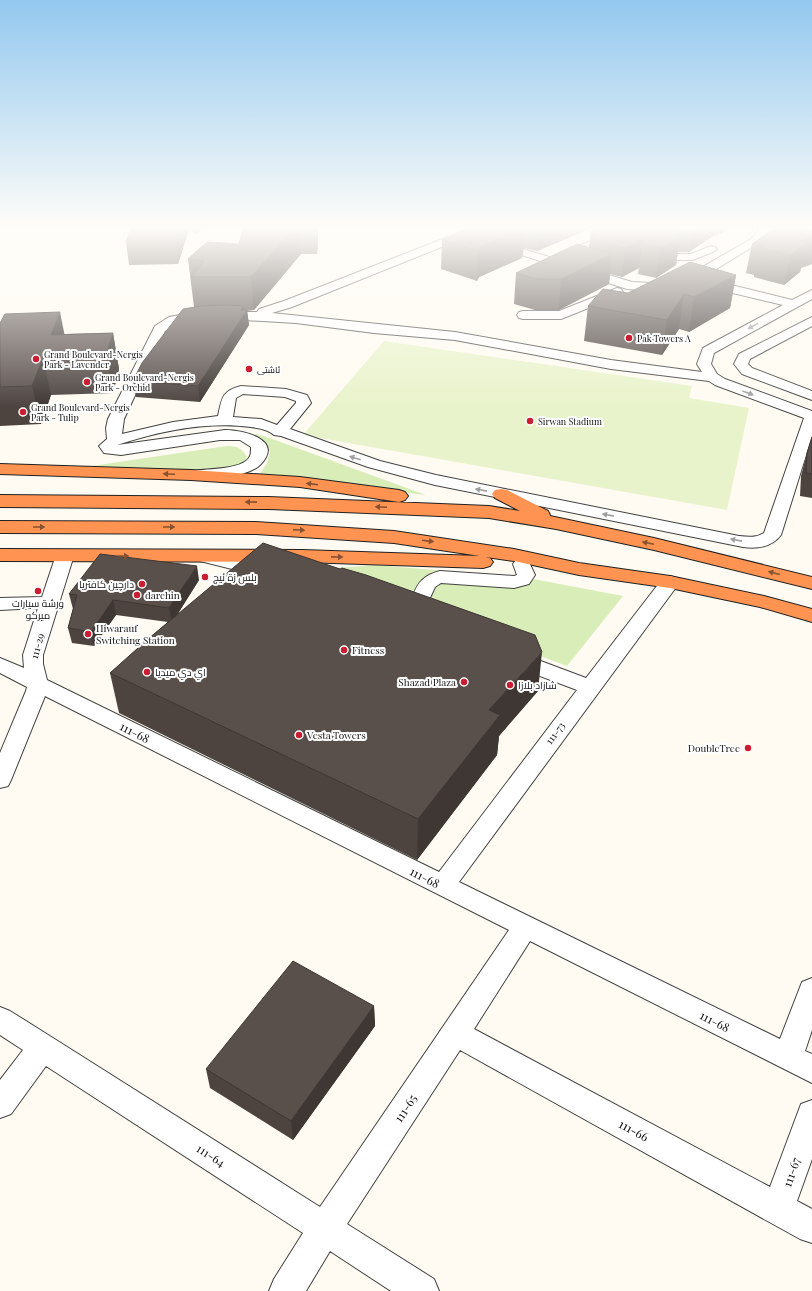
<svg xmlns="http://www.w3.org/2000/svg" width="812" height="1291" font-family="'Playfair Display',Cairo,serif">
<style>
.green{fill:#d8edb8}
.pitch{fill:#e9f3cb}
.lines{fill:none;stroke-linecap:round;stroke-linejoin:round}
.minor-casing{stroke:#434343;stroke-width:2}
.highway-casing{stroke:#212121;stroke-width:2}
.minor{fill:#fff;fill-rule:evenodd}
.highway{fill:#fe9352;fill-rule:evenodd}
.wall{fill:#4d4440}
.shaded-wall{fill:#3e3734}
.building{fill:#594f4b;stroke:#3e3734}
.oneway{fill:#9f9f9f}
.oneway2{fill:#875231}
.poi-dot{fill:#ca1d33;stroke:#fff;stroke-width:1.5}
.labels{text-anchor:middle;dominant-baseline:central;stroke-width:4;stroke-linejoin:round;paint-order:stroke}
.far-poi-label{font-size:9px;fill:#101010;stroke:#fff;text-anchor:start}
.poi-label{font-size:10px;fill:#101010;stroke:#fff;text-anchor:start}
.street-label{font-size:10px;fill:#101010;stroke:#fff}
.near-street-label{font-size:12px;fill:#101010;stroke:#fff}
</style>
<rect width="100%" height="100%" fill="#fffbf2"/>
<path class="green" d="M221 431 249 433 264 436 426 495 259 476 267 463 270 453 269 449 263 443 251 438 182 436Z
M227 446C237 446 242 448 247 457L243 465C190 476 132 469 78 468Z
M376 565 528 578 623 596 567 666 306 570Z"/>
<path class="pitch" d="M384 341 692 386 689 398 749 408 727 510 303 435Z"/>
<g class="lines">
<g class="minor-casing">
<path id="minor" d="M476 226H490L489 228 292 307 272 313 455 332 611 360 702 372 697 364 703 348 783 305 703 286 701 283 703 280 707 279 792 300 812 290V299L714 353 711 364 717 374 725 379 812 411V436L781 535C772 547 757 549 743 547L435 485 368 467 281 436 274 435C269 430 258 428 251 427 206 421 160 431 117 445L225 430C244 430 285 440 260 465 248 477 204 482 188 478L186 475 188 472C202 468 244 471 250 456 251 454 251 450 251 447L240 440H220L121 455 104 453 99 446 107 439 106 428 108 419 155 326 169 317 198 312H257L259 309 284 301ZM228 319 296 323 374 333 455 340 611 369 709 381 715 385 804 418 764 533C756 538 748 537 739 536L436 475 380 461 290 429 311 403 307 395 286 389 241 386C221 391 222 399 218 416L173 422 122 434 124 419 165 331C186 318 204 319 228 319ZM243 394 285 397 296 401V403L277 425 261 419 233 417 236 398Z
M623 226H637L636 228 563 261 632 282 653 283 692 273 751 239 758 231 757 226H767L769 232 759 243 700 279 653 291 627 289 506 250 504 248 510 245 556 259 557 256Z
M711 246 715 247 717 249 715 251 693 260H678L648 252 646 250 648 248 652 247 678 254H691Z
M617 288 621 289 623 292 621 295 561 319H523L519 318 517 315 519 312 523 311H559Z
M812 317V326L750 359 748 364 752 368 812 391V400L742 374 734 364 739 354Z
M65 550 71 551 74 555 43 655V664L47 680 439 872 577 690 508 664 505 659 508 654 515 653 522 654 586 678 663 578 670 576 677 578 679 582 677 586 459 882 780 1039 802 982 812 978V1030L805 1051 812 1054V1083L530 941 474 1029 770 1187 801 1104 812 1100V1159L797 1201 812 1209V1243L800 1239 460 1050 347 1224 434 1279 439 1291H391L330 1251 306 1291H269L274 1279 303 1233 46 1066 11 1114 0 1118V1080L23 1050 0 1035V1007L10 1011 53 1038 320 1207 509 930 45 696 11 780 8 786 0 788V753L26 691 27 687 0 673V658L24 668 23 655 38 608 0 610V598L42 597 56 555 59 551Z
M202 551 270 567 273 571 270 575 264 577 196 560 193 556 196 552Z
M522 559 528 560 535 575 529 584 514 588 441 583 435 587 429 600 422 602 415 600 413 596C418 581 425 575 440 571L514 576 517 575 513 564 516 560Z"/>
</g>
<g class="highway-casing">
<path id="highway" d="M0 464 191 470 300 477 399 490 405 492 408 496 405 500 399 502 300 487 191 480 0 474Z
M501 489 507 490 548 511 550 515V516L654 538 812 577V589L654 550 556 529 489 518 269 509 0 507V495L269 497 489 506 520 511 495 498 492 494 495 490Z
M0 521 256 522 394 531 514 549 579 563 670 576 764 596 812 609V622L760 607 670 588 579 575 514 561 486 557 490 558 493 562 490 566 483 568 302 562 0 561V549L302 550 480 556 394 543 256 534 0 533Z"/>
</g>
<use href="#minor" class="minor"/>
<use href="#highway" class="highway"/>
</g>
<path class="wall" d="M132 226H203L197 234 189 229 178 264 129 265 126 242Z
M244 226H318V237L317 254H301L254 310 247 311 249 325 200 402 136 397 133 381 194 307 188 259 239 244Z
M477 226H596L537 251 524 248 522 258 479 277 477 281 441 269 442 240Z
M602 226H734L716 236H713L689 252H678L676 265 656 278 638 274 639 268 622 277 610 274 609 284 559 310H535L514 304 516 273 589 247 591 232Z
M779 226H812V264L801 268 800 272 784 285 754 277V275L746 273 752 244Z
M736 275 730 308 689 332 679 329 662 355 584 341 588 306 628 293Z
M0 323 65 334 113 333 119 369 113 393 51 395 41 424 0 426Z
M812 437V498L800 496 801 476 807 453Z
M199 580 177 615 538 691 499 736 497 755 417 860 119 713 110 673 168 622 116 615 94 646 72 643 68 628 73 609 69 594Z
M374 1006 375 1026 293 1140 210 1088 206 1069Z"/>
<path class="shaded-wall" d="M180 226H189V229L178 264 175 241Z
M196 226H203L197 234Z
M296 226H300L301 254 254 310 251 277Z
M316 226H318V237L317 254Z
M538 226H596L537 251Z
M700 226H715L713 236 689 252 692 231Z
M718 226H734L716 236Z
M525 228 522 258 479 277 477 281 478 251 480 247Z
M681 232 676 265 656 278 660 248Z
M649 236 642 244 639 268 622 277 625 248Z
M812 237V264L801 268 800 272 784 285 790 255 800 241Z
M612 254 609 284 559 310 561 279Z
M736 275 730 308 689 332 694 297Z
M684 294 679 329 662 355 667 320Z
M243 306 244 315 247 310 249 325 200 402 198 386 241 310Z
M60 312 67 347 51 335Z
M113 333 119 369 113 393 106 356Z
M43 358 51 395 41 424 32 386Z
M197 566 199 580 172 623 169 608Z
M113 600 116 615 94 646 91 632Z
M542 652 538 691 499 736 497 755 417 860 418 819 489 710Z
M374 1006 375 1026 293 1140 291 1121Z"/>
<path class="building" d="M132 226H180L175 241 126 242Z
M244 226H296L251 277H191L204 261 188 259 207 242 239 244Z
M477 226H518L525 228 523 229H524L480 247 478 251 442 240Z
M602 226H656L681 232 677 235 681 236 660 248 642 244 649 236 625 248 590 238 598 234 591 232Z
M662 226H700L692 231H682Z
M779 226H796L812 229V237L800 241 807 243 790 255 759 247 762 246 752 244Z
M577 244 612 254 561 279H537L516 273Z
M690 262 736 275 694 297 684 294 667 320 588 306 603 289 628 293Z
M226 305 243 306 241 310H247L198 386 133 381 142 363 183 309 201 306Z
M60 312 51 335 113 333 106 356 43 358 32 386 0 387V323L5 314Z
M812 437V474L806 473 807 453Z
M263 543 340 569 342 568 366 575 535 635 542 652 489 710 500 715 418 819 110 673 148 639Z
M100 554 197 566 169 608 113 600 91 632 68 628 77 595 69 594Z
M293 961 374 1006 291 1121 206 1069Z"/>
<defs><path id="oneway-solid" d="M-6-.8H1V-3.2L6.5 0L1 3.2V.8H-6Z"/></defs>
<g class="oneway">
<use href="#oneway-solid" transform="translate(753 326) rotate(151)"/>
<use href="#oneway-solid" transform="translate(748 393) rotate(20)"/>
<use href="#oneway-solid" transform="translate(355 458) rotate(-162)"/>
<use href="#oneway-solid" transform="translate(481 490) rotate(-169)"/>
<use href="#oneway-solid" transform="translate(608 515) rotate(-169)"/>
<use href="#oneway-solid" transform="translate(736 540) rotate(-169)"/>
</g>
<g class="oneway2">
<use href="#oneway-solid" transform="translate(169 474) rotate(-178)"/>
<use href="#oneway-solid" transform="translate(312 484) rotate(-173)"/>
<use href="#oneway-solid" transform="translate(251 502) rotate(-179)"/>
<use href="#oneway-solid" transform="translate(381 507) rotate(-178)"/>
<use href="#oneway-solid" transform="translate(39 527)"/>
<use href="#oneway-solid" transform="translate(169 527)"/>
<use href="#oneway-solid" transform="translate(299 530) rotate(3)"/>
<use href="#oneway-solid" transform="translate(428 541) rotate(7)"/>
<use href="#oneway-solid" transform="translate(648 543) rotate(-168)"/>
<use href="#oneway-solid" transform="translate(123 556)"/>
<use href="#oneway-solid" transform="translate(337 557) rotate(1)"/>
<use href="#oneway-solid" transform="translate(774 573) rotate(-165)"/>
</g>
<linearGradient id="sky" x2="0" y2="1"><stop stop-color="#93c8ef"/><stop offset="0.56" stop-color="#fffdf9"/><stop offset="1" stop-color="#fffdf9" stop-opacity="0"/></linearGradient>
<rect width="812" height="407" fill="url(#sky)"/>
<g class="poi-dot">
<circle cx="629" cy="338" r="4"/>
<circle cx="36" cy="359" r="4"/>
<circle cx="249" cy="369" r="4"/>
<circle cx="87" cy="382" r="4"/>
<circle cx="23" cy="412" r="4"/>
<circle cx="530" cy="421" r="4"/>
<circle cx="205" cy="577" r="4"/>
<circle cx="142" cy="584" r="4"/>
<circle cx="38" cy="591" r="4"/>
<circle cx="137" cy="595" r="4"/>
<circle cx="88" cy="634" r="4"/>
<circle cx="344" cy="650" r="4"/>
<circle cx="147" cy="672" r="4"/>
<circle cx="464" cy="682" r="4"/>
<circle cx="510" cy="685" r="4"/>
<circle cx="299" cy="735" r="4"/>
<circle cx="748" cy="748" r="4"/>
</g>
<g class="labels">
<g class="far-poi-label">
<text x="637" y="338">Pak Towers A</text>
<text x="44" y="354">Grand Boulevard-Nergis<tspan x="44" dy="10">Park - Lavender</tspan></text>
<text x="257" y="369">ئاشتی</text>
<text x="95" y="377">Grand Boulevard-Nergis<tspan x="95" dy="10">Park - Orchid</tspan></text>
<text x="31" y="407">Grand Boulevard-Nergis<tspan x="31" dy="10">Park - Tulip</tspan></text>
<text x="538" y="421">Sirwan Stadium</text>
</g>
<g class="poi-label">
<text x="213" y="577">بلس زة ئيج</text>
<text x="134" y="584" text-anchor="end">دارچین کافتریا</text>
<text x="145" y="595">darchin</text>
<text x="38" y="603" text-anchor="middle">ورشة سیارات<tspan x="38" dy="12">میرکو</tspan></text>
<text x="96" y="628">Hiwarauf<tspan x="96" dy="12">Switching Station</tspan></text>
<text x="352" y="650">Fitness</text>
<text x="155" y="672">اي دي ميديا</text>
<text x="456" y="682" text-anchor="end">Shazad Plaza</text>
<text x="518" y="685">شازاد بلازا</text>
<text x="307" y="735">Vesta Towers</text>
<text x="740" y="748" text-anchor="end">DoubleTree</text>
</g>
<g class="street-label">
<text transform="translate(37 646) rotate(-75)">111-29</text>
<text transform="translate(555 733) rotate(-53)">111-73</text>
</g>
<g class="near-street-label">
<text transform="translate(135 732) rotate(27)">111-68</text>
<text transform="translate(425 877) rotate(27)">111-68</text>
<text transform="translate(715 1021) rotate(27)">111-68</text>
<text transform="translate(405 1108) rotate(-56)">111-65</text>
<text transform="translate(634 1130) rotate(29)">111-66</text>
<text transform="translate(211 1155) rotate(33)">111-64</text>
<text transform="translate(791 1172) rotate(-71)">111-67</text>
</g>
</g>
</svg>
